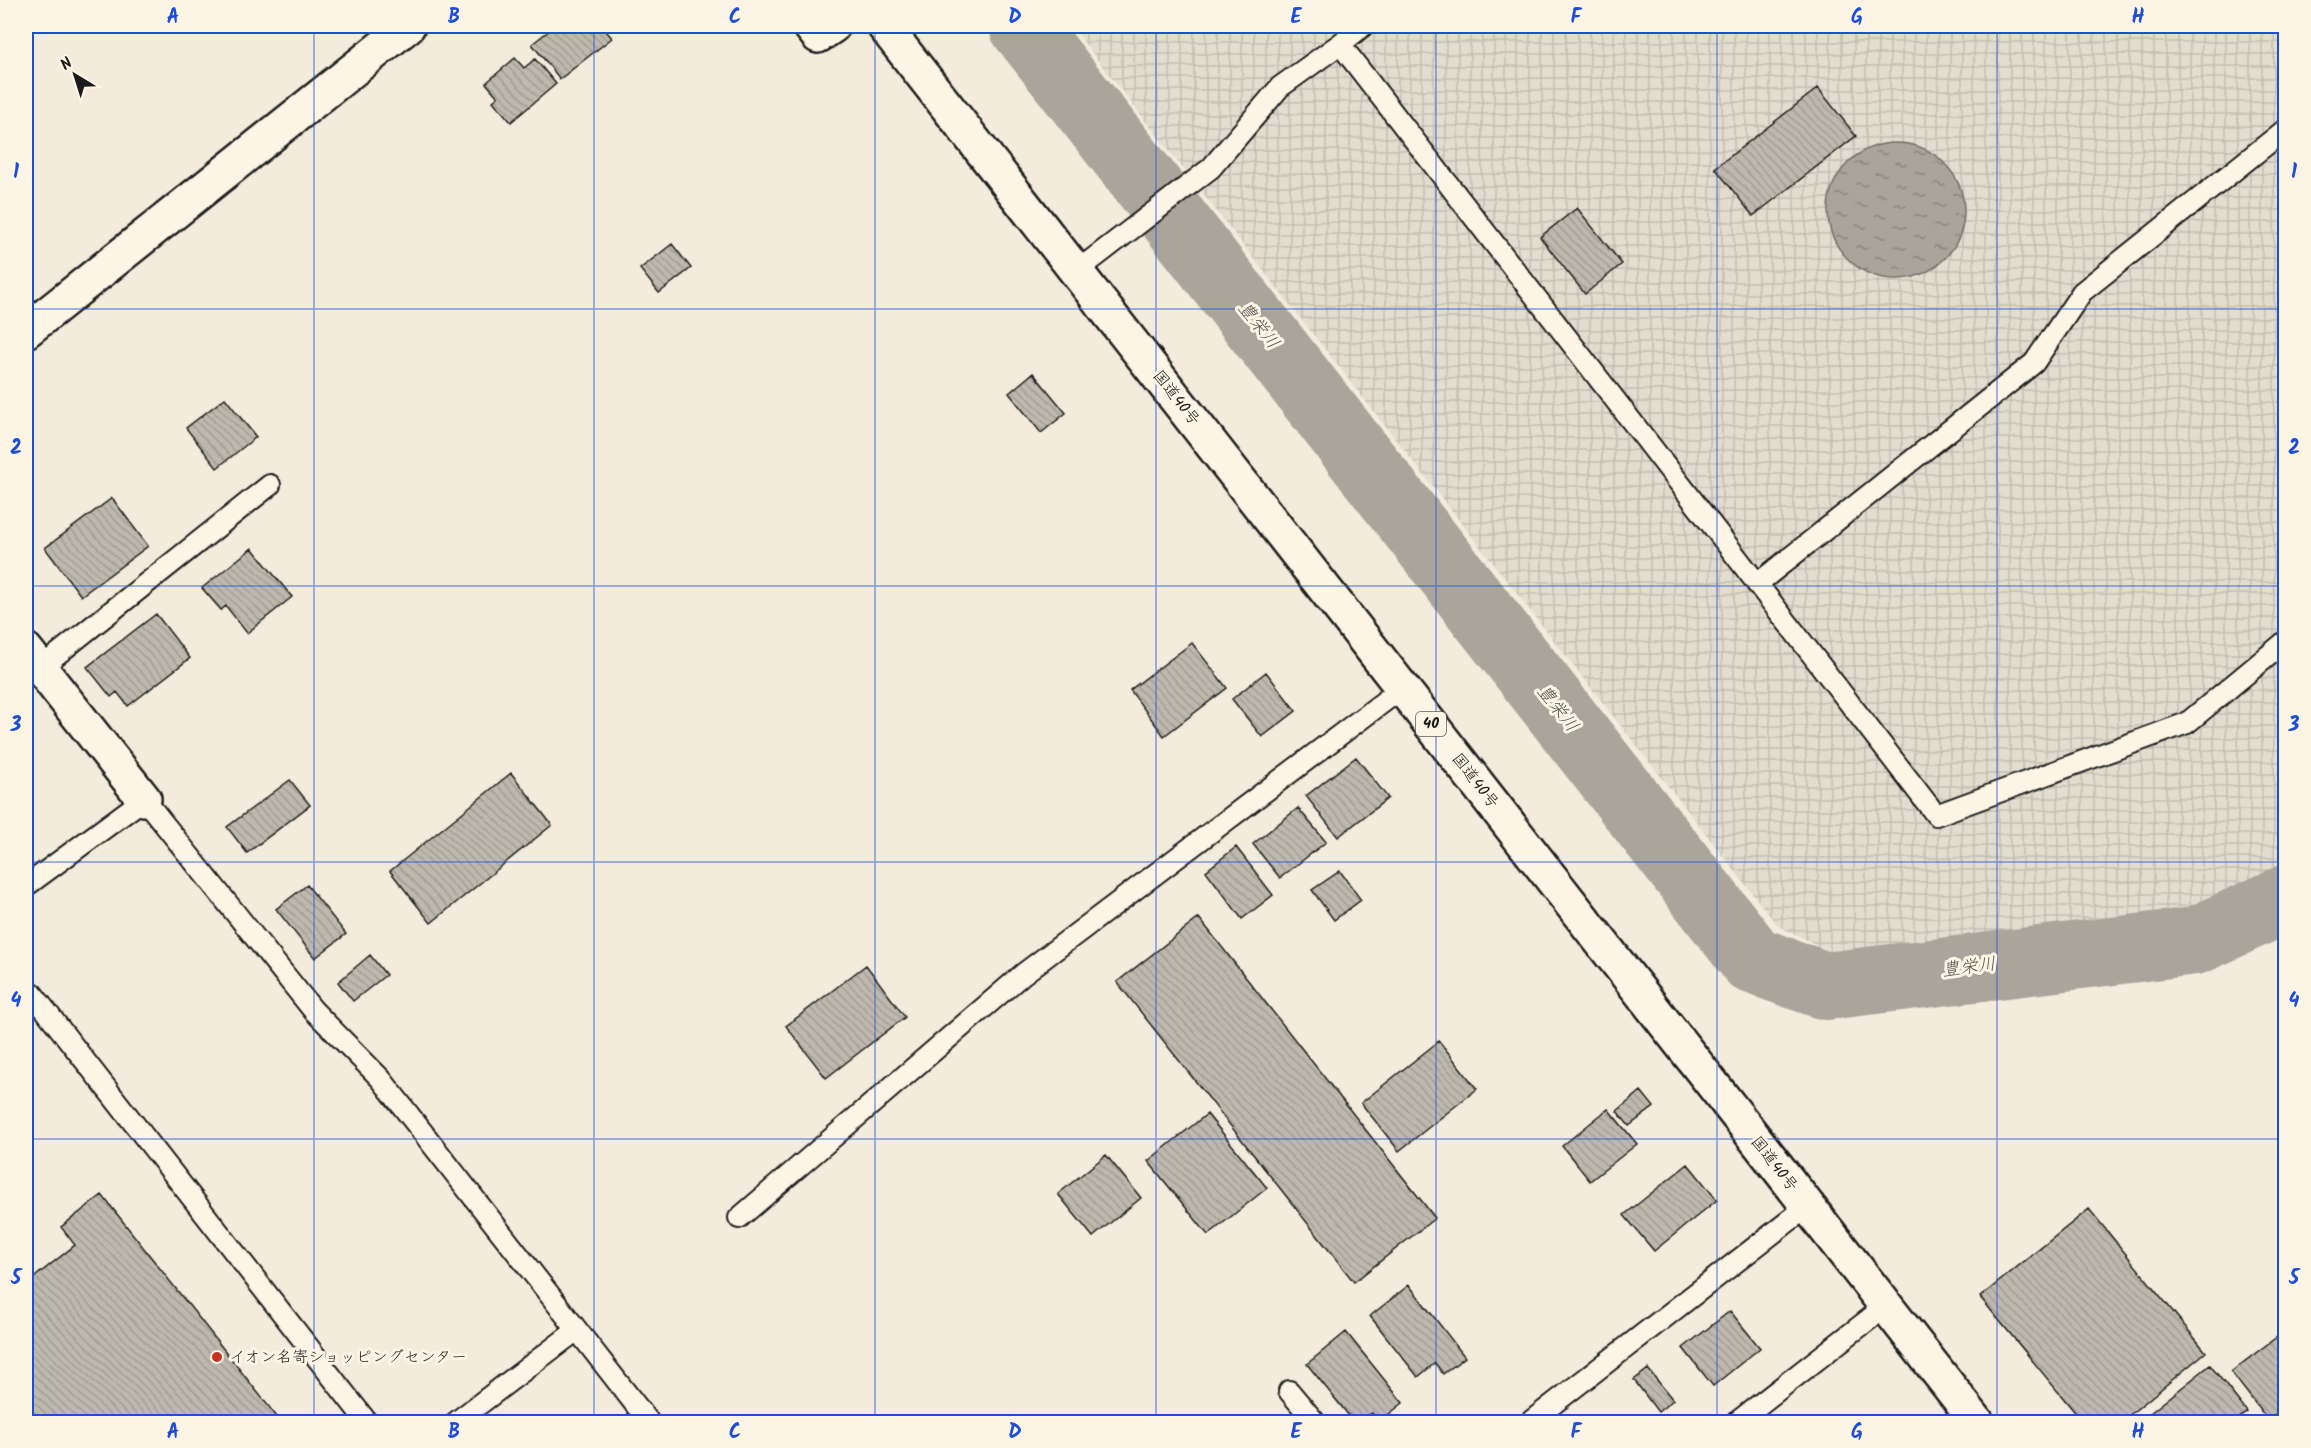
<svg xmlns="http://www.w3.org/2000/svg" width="2311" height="1448" font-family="Kalam,'Klee One',sans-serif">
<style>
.industrial{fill:url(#industrial-grid)}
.water{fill:url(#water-ripples);stroke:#716e68;stroke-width:1.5}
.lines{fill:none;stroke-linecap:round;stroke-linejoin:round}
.river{stroke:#aaa59b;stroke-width:68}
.building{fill:url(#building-back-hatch);stroke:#1c1c1c;stroke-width:1.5}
.service-casing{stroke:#1c1c1c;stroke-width:24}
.minor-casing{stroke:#1c1c1c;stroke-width:38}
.trunk-casing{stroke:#1c1c1c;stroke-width:38}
.service{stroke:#fcf5e5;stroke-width:20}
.minor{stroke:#fcf5e5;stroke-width:33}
.trunk{stroke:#fcf5e5;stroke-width:33}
.grid{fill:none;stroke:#1d4ed8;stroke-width:1.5;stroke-opacity:0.55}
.poi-dot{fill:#c8321e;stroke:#fcf5e5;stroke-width:2}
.labels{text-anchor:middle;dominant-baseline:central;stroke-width:6;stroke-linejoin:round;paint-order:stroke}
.shield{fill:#fcf5e5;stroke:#5f5d58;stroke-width:1.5}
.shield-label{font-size:15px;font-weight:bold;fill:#1c1c1c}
.street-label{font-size:16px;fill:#1c1c1c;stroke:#fcf5e5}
.poi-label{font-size:16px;fill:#1c1c1c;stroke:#fcf5e5;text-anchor:start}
.water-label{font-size:18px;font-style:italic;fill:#55534f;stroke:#fcf5e5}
.neatline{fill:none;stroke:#1d4ed8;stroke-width:2}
.grid-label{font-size:20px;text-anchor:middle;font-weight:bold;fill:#1d4ed8}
</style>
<defs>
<pattern id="industrial-grid" width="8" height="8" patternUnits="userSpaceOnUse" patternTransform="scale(1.5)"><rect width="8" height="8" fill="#e3ddcf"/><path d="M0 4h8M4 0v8" fill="none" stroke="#c2bdb1"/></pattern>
<pattern id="water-ripples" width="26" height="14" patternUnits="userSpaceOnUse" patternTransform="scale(1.5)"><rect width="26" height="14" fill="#aaa59b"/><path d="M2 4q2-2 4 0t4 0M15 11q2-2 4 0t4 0" fill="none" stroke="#8a867e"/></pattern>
<pattern id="building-back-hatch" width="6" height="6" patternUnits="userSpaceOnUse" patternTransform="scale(1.5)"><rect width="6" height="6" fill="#beb9ae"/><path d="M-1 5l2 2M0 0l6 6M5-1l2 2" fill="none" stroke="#a39e95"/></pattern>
</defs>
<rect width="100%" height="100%" fill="#f3ecdd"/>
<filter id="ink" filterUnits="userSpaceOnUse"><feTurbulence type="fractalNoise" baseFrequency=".0167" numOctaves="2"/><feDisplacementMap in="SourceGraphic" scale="12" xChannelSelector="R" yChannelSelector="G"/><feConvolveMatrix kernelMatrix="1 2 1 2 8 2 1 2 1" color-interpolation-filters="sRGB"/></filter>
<g filter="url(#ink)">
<path class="industrial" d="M1071 26H2285V870L2164 919 1838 955 1778 926Z"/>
<path class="water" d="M1828 211a68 68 0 1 1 136 0a68 68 0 1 1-136 0Z"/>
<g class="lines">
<path class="river" d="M1023 26 1753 960 1826 986 2195 941 2286 899"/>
</g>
<path class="building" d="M555 26H602L612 38 560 79 532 44Z
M515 58 524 68 535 59 556 84 511 122 493 101 498 97 486 83Z
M1818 88 1856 136 1753 216 1715 168Z
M1577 208 1622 264 1585 294 1540 237Z
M672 244 691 268 659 293 640 269Z
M1033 373 1066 413 1041 433 1009 393Z
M225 398 256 437 217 468 186 428Z
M112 498 148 546 81 596 45 548Z
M252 548 292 597 247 633 226 606 221 610 202 588Z
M156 614 190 658 128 706 117 692 111 697 87 667Z
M1192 643 1227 688 1164 736 1130 690Z
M1266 672 1296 711 1262 737 1232 699Z
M1356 757 1388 798 1338 837 1306 796Z
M511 773 552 825 431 923 390 871Z
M290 780 310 805 247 853 227 827Z
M1298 808 1326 842 1280 878 1253 844Z
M1236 847 1273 895 1242 919 1206 871Z
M1340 871 1361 900 1334 920 1312 890Z
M307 885 346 934 315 958 276 909Z
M1199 918 1435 1218 1354 1282 1117 982Z
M370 955 386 975 353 1001 338 982Z
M866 965 905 1017 826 1078 786 1026Z
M1439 1041 1477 1089 1399 1151 1361 1103Z
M1641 1091 1654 1107 1629 1126 1617 1111Z
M1608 1109 1637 1144 1590 1181 1562 1146Z
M1207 1114 1267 1188 1208 1235 1148 1161Z
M1106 1155 1141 1198 1093 1237 1058 1194Z
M1688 1164 1717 1200 1654 1251 1624 1215Z
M102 1195 281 1422H26V1284L75 1245 61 1227Z
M2089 1209 2206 1352 2121 1422H2083L1980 1297Z
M1409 1285 1465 1357 1443 1374 1435 1363 1418 1377 1370 1316Z
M1730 1311 1760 1348 1713 1386 1683 1348Z
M2286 1330V1406L2268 1420 2231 1372Z
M1346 1332 1403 1403 1379 1422 1372 1413 1359 1422H1354L1307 1364Z
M2210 1365 2247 1412 2234 1422H2139Z
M1648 1369 1673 1400 1658 1412 1634 1380Z"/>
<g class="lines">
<g class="service-casing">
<path id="service" d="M1340 44 1363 26
M1077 271 1211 168 1280 87 1340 44 1936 815 2187 723 2286 641
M1757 584 2034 363 2082 292 2286 129
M40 668 270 485
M26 886 144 799 313 1010 381 1079 649 1422
M32 993 367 1422
M739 1218 1023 974 1402 688
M1289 1391 1315 1422
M456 1422 577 1330
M1530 1422 1808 1206
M1737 1422 1886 1306"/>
</g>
<g class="minor-casing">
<path id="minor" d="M810 26 818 36 833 26
M26 331 408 26
M26 650 144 799"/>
</g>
<g class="trunk-casing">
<path id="trunk" d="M884 26 1977 1422"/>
</g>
<use href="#service" class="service"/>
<use href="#minor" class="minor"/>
<use href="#trunk" class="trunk"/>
</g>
</g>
<path class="grid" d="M314 26V1422M594 26V1422M875 26V1422M1156 26V1422M1436 26V1422M1717 26V1422M1997 26V1422M26 309H2286M26 586H2286M26 862H2286M26 1139H2286"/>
<circle class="poi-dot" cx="217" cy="1357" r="6"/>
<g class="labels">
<rect class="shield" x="1416" y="712" width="30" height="24" rx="4.5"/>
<g class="shield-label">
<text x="1431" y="724">40</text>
</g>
<g class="street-label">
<text transform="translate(1176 398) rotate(52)">国道40号</text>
<text transform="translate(1475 781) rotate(52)">国道40号</text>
<text transform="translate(1774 1164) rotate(52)">国道40号</text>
</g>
<g class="poi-label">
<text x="229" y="1357">イオン名寄ショッピングセンター</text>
</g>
<g class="water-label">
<text transform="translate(1258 326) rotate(52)">豊栄川</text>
<text transform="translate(1557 709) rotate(52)">豊栄川</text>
<text transform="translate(1969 968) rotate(-7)">豊栄川</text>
</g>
</g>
<rect width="2311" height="1448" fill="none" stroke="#fcf5e5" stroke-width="66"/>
<g transform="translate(75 75) rotate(322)" stroke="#fcf5e5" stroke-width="4.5" paint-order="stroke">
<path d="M0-4.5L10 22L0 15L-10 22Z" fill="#1c1c1c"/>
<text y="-9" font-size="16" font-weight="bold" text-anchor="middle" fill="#1c1c1c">N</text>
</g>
<rect x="33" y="33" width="2245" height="1382" class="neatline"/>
<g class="grid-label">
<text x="173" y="23">A</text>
<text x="454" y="23">B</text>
<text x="735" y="23">C</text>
<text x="1015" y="23">D</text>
<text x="1296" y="23">E</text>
<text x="1576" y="23">F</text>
<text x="1857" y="23">G</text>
<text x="2138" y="23">H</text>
<text x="16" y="178">1</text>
<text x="2294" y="178">1</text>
<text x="16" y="454">2</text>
<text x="2294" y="454">2</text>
<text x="16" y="731">3</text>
<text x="2294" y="731">3</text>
<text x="16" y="1007">4</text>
<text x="2294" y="1007">4</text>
<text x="16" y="1284">5</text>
<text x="2294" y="1284">5</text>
<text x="173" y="1438">A</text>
<text x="454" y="1438">B</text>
<text x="735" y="1438">C</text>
<text x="1015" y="1438">D</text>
<text x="1296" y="1438">E</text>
<text x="1576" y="1438">F</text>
<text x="1857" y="1438">G</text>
<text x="2138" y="1438">H</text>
</g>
</svg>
